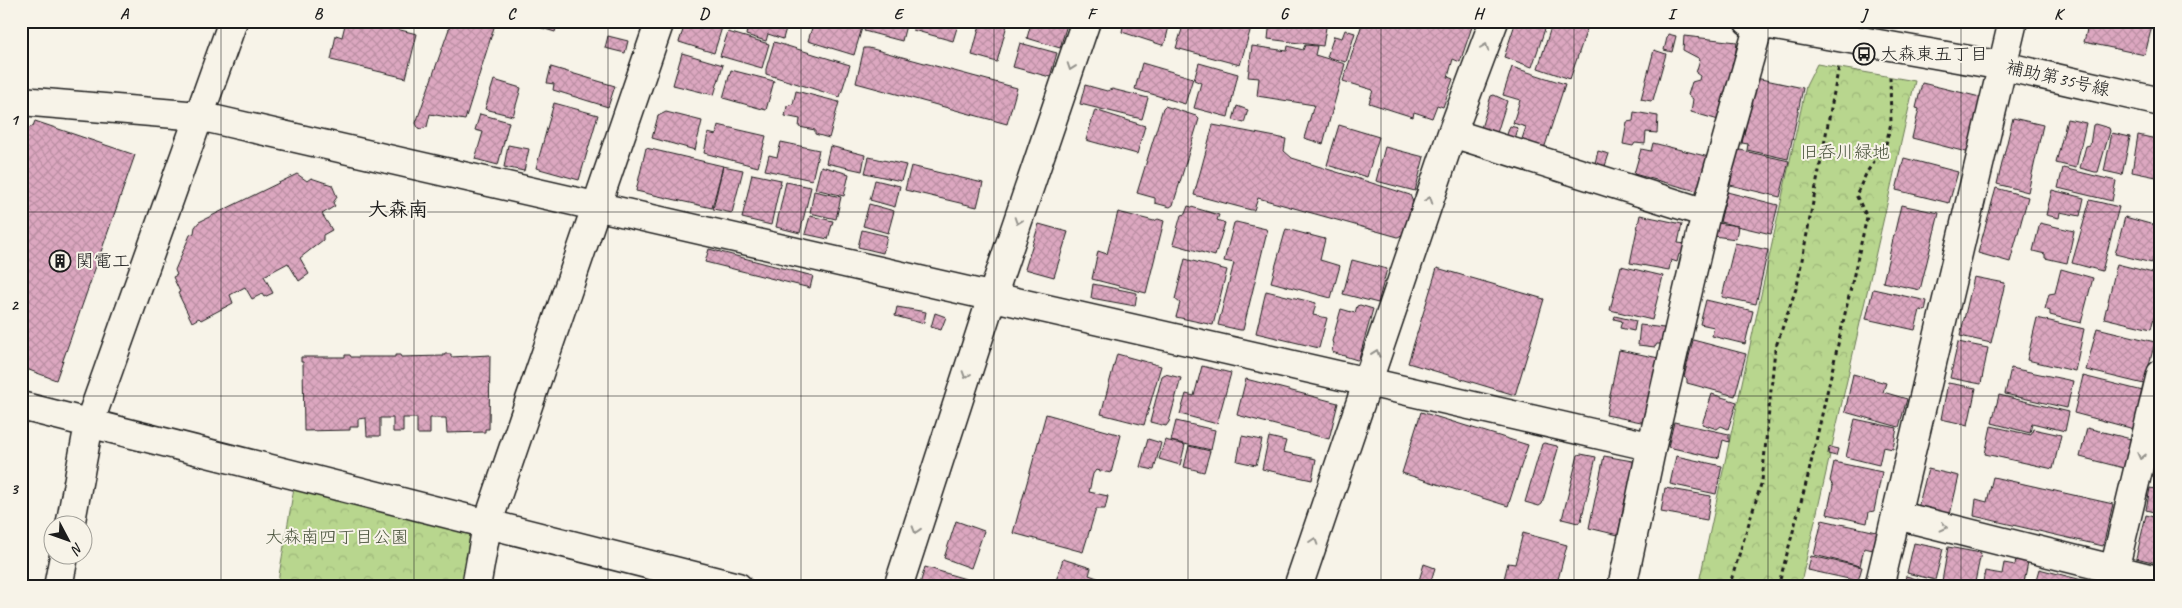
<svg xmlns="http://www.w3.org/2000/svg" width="2182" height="608" font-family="Caveat,'Klee One',sans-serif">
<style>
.park{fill:url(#park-crowns);stroke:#6a7955}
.building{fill:url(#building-cross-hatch);stroke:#1c1c1c}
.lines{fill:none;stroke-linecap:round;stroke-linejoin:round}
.minor-casing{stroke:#1c1c1c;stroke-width:31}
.path{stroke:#1c1c1c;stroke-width:3;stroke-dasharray:4 4;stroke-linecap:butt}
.minor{stroke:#f7f3e8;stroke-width:28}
.oneway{stroke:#94928c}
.grid{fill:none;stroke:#1c1c1c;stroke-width:1;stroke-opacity:0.55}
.labels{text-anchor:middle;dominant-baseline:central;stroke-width:4;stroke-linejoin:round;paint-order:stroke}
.poi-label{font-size:18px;fill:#1c1c1c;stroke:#f7f3e8;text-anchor:start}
.street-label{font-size:18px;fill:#1c1c1c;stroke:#f7f3e8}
.park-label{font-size:18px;fill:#4b543e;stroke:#f7f3e8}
.quarter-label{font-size:20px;font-weight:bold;fill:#1c1c1c;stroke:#f7f3e8}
.neatline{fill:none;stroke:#1c1c1c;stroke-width:2}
.grid-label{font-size:16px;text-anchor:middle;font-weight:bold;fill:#1c1c1c}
</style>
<defs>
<pattern id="park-crowns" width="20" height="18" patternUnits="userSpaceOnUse" patternTransform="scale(1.25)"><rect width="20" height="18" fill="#b8d68e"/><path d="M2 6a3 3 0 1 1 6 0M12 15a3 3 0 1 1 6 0" fill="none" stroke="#9eb77a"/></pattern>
<pattern id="building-cross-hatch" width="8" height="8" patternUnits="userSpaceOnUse" patternTransform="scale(1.25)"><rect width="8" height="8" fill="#dca7c0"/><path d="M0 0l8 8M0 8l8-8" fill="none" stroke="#bc8fa4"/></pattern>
</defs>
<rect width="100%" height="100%" fill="#f7f3e8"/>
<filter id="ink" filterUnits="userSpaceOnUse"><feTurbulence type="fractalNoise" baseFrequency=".02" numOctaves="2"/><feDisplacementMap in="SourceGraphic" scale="10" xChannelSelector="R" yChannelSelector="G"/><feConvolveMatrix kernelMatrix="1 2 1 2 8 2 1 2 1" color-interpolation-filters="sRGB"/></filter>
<g filter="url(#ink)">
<path class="park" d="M1817 64 1915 81 1800 587H1698L1806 86Z
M296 476 487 525 476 587H277Z"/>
<path class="building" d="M346 21H363L417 34 406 78 331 60 336 35 342 37Z
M496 21 465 120 430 114 427 127 421 129 418 128 416 123 450 26 447 21Z
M519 21H558L555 32Z
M686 21H724L714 53 679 42Z
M745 21H788L783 39 768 34 766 41 746 35 747 29 743 27Z
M814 21H864L854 55 808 41Z
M867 21H907L902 41 864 31Z
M915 21H959L953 41 913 30Z
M981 21H1008L997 62 972 55Z
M1019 21H1068L1060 48 1027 38 1030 27 1019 24Z
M1124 21 1170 22 1165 43 1162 45 1122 32Z
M1194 21H1253L1240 65 1176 48 1183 26 1192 29Z
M1270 21H1327L1323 46 1268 39Z
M1363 21H1474L1460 62 1453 59 1448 77 1453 79 1443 107 1437 105 1432 118 1414 112 1413 117 1369 103 1373 90 1343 81Z
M1516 21 1547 23 1532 67 1504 57Z
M1553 21H1562L1587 29 1570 79 1538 68Z
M2089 21H2153L2145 55 2084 42Z
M1345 30 1355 33 1346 62 1327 57 1334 36 1342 38Z
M728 32 769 44 762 68 720 56Z
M1668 34 1676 36 1672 52 1664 50Z
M608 36 628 41 625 53 605 48Z
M1684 36 1737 42 1734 67 1722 121 1691 112 1693 99 1688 95 1692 82 1699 80 1700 76 1696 73 1700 59 1683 50Z
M774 42 850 65 840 97 766 74V69Z
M1020 43 1057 53 1050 77 1013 67Z
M1305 45 1317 46 1315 55 1345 64 1323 144 1304 138 1314 105 1257 96 1259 78 1248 77 1252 46 1287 51 1288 46 1303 50Z
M864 48H869L1017 88 1007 124 856 83Z
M1654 50 1666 54 1653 100 1651 101 1641 99Z
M682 53 723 65 714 95 673 85Z
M1142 63 1193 78 1185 104 1135 89Z
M1199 63 1238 74 1228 117 1194 108 1201 83 1194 80Z
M551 67 615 86 608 107 553 90 554 84 547 83Z
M1512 67 1565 84 1544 149 1521 142 1526 127 1513 123 1520 100 1503 95Z
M731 70 774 81 766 110 723 98Z
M1756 78 1803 88 1788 159 1747 150 1748 144 1742 143Z
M494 80 521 88 513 116 485 109Z
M1922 83 1984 98 1970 153 1912 138 1919 109 1916 108Z
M1085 85 1107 91 1112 89 1148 98 1142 119 1080 104Z
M796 91 839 102 829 138 815 134V130L799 127 800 119 785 116 787 106 793 104Z
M1494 95 1507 101 1497 133 1494 135 1481 128 1491 96Z
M554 103 598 115 579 180 536 168Z
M1165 106 1196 116 1199 119 1173 205 1170 207 1155 203V198L1137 193 1163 108Z
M1237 106 1248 110 1244 123 1233 120Z
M1095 110 1145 126 1137 154 1086 140Z
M666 112 702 121 695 150 652 138 658 116Z
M1634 112 1658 116 1657 133 1646 132 1645 144 1635 143 1633 146 1623 144 1627 122 1633 121Z
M480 114 509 122 498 165 475 159 483 132 475 130Z
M2013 118 2043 125 2028 192 1997 184Z
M2067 119 2086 123 2076 168 2056 163Z
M35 121 135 155 56 380 21 367V132L33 126Z
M2095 124 2109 128 2110 131 2098 172H2095L2080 168 2086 146 2090 145 2093 125Z
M718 125 766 136 758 167 704 153 708 133 716 135Z
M1213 125 1286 139 1284 151 1292 158 1410 195 1413 202 1405 233 1398 237 1258 198 1254 210H1251L1194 195Z
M1339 125 1379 137 1367 177 1327 165Z
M1510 126 1518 128 1515 140 1506 137Z
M2112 133 2130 137 2122 175 2104 171Z
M2138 135 2161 140V178L2132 172Z
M781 142 819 150 812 180 765 170 769 155 777 157Z
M1653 143 1713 158 1704 193 1634 174 1641 149 1651 151Z
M508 145 529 149 524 171 504 167Z
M830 146 865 155 862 171 826 163Z
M1844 146 1849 147 1850 153 1848 156 1842 155 1841 150Z
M1385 147 1424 157 1415 191 1376 181Z
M646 148 723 166 712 208 636 191Z
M1740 150 1789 161 1780 197 1730 185 1732 176 1729 172 1735 151Z
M1598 151 1609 154 1605 166 1595 163Z
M869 157 906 165 901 181 865 173Z
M1904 158 1958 172 1949 203 1896 190Z
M723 166 743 170 732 213 713 209Z
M821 166 849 174 844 196 815 189Z
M911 166 983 183 977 207 905 190Z
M2063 168 2116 181 2112 201 2058 188Z
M297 174 307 181 311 178 332 185 337 197 333 203 335 206 322 214 332 230 323 235V240L300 258 309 274 299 281 288 263 264 276 273 293 264 297 262 294 252 299 245 287 230 295 233 303 201 320 199 318 192 322 178 293 180 292 173 277 177 275 175 270 190 235 194 233 195 227 199 222Z
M752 174 781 180 771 225 742 218Z
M875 180 900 186 895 207 870 200Z
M786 182 811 187 800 233 776 227Z
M1996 188 2028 197 2010 262 1978 253Z
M2052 190 2084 198 2080 216 2060 212 2059 218 2046 215Z
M814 191 841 197 836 219 810 213Z
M1727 192 1778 205 1771 234 1720 222Z
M2090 200 2119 207 2102 271 2072 263Z
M869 204 894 211 888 233 863 226Z
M1901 205 1939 213 1920 290 1883 282Z
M1188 206 1219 215 1217 220 1225 223 1215 256 1173 244 1181 215 1185 214Z
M1118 212 1154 221 1158 219 1164 221 1146 293 1092 279 1098 251 1107 254Z
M1640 215 1682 224 1678 243 1686 244 1684 255 1679 254 1677 262 1671 260 1669 270 1630 263Z
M810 216 833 221 828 239 805 234Z
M2125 217 2161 227 2152 263 2115 254Z
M1236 222 1266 229 1267 232 1243 330H1240L1218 325 1234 263 1224 261 1234 223Z
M1717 223 1738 226 1736 239 1714 236Z
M2040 223 2074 231 2067 263 2045 258V254L2033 251Z
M1039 224 1068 232 1054 277 1025 269Z
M1286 229 1325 239 1320 260 1340 266 1331 298 1271 282Z
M862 230 887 236 883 253 858 247Z
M1735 243 1768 250 1756 304 1722 297Z
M709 249 813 276 810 288 705 262Z
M1185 259 1227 270 1213 325 1176 317 1180 303 1175 299Z
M1352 260 1387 269 1378 303 1343 294Z
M2155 260 2161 262V272L2153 271Z
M2117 264 2161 275V289L2151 329 2104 318Z
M1621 266 1663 276 1652 320 1610 310Z
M1437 268 1544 299 1515 395 1408 363Z
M2061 269 2093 278 2081 323 2050 315V311L2045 309 2049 294 2055 293Z
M1974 277 2005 283 1991 343 1960 336Z
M1093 284 1137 293 1135 306 1091 298Z
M1873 289 1927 301 1925 311 1920 310 1915 330 1866 319Z
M1266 291 1316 303 1313 315 1327 318 1319 348 1256 333Z
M1706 300 1753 311 1745 344 1712 336 1714 327 1700 324Z
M1360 305 1373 309 1359 359 1357 360 1332 352 1333 344 1332 341 1341 309 1355 313 1357 306Z
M897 307 926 312 924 322 921 323 895 316Z
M935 313 946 317 941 330 931 327Z
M1615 316 1636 321 1634 331 1620 328 1622 321 1614 319Z
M2037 318 2084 329 2075 371 2027 360Z
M1640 325 1664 328 1665 344H1657L1655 347 1638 345Z
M2097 328 2155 342 2144 384 2086 370Z
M1693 340 1746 354 1735 396 1687 383V379L1684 377Z
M1958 342 1988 348 1981 384 1950 378Z
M1619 350 1664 359 1651 424 1606 415Z
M444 354H451V357L490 355 489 429H485V432L447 433 446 418H430V434H417V418H403V432H393V418H380V436H367L366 418 358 419V427H350V430L304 431 303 362H301V357H345V355H350L351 357H395V355H400L401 357 444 356Z
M1117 354 1161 366 1144 425 1101 414Z
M1202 366 1231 373 1217 424 1180 414 1186 394 1194 396Z
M2011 368 2073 381 2067 408 2005 394Z
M1165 374 1181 378 1169 422 1166 426 1150 422 1162 376Z
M1853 374 1886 383 1883 392 1907 399 1899 427 1845 412Z
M2083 376 2143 391 2134 429 2074 413Z
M1246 379 1338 403 1329 439 1237 415Z
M1948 383 1976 388 1968 425 1941 419Z
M1712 394 1737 402 1728 429 1721 426 1717 429 1702 424Z
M1999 395 2069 412 2065 431 2032 423 2030 433 1992 423Z
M1421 412 1528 445 1508 506 1402 473Z
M1046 414 1121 435 1111 473 1096 470 1093 474 1089 492 1108 496 1105 509H1096L1083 552 1013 533Z
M1855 419 1897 428 1893 449 1883 447 1879 465 1846 457Z
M1176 421 1215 430 1211 450 1171 441Z
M1674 422 1729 434V442L1723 440 1719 457 1716 458 1668 447Z
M1991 426 2031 435 2033 429 2061 435 2053 469 1985 454Z
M2087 428 2131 439 2124 468 2080 457Z
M1242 436 1262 440 1256 465 1237 461Z
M1269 437 1286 441 1283 452 1316 459 1312 480 1262 469Z
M1148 439 1161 443 1154 470 1140 467Z
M1165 440 1185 445 1180 465 1159 459Z
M1544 443 1557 446 1558 449 1542 504 1539 506 1525 502 1542 444Z
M1189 446 1210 451 1204 472 1184 467Z
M1829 447 1838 449 1836 456 1828 454Z
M1581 454 1596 457 1581 521 1578 523 1562 519 1578 455Z
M1604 456 1638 462 1630 496 1626 495 1618 535 1589 528Z
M1676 456 1722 466 1716 494 1670 484Z
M1834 462 1882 472 1874 511 1869 512 1867 523 1827 514 1833 486 1830 481Z
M2156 466 2161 467V479L2153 477Z
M1928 469 1959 476 1950 515 1918 508Z
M1993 477 2113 504 2103 546 1974 516 1976 499 1987 502Z
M1665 488 1711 496 1707 520 1661 512Z
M2150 488 2161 490V514L2146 510Z
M2146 515 2161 519V564L2136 558Z
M1822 520 1877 532 1873 550 1864 548 1860 566 1814 555Z
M956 521 984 531 971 568 944 558Z
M1523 533 1567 545 1556 587H1502L1508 563 1515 564Z
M1914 543 1943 549 1935 580 1907 573Z
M1948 547 1981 553 1974 587H1941Z
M1811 556 1862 567 1858 581 1808 570Z
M1063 559 1091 568 1089 575 1100 579V587H1054Z
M2016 560 2028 562 2023 587H1982L1985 571 2002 574 2004 563 2015 565Z
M1424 564 1435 568 1429 587H1417Z
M925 567 969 580 967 587H928L920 584Z
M2039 569 2094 583 2095 587H2034Z
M1906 576 1934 584 1933 587H1903Z"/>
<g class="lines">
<g class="minor-casing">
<path id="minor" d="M1748 21 2003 66 2161 102
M21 101 199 116 1640 444 1652 445
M1452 133 1706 213
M21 406 738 587
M1896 515 2161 581
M70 526 89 424 233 21
M58 587 64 556
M476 587 487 525 660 21
M898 587 992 297 1086 21
M1298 587 1452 133 1494 21
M1622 587 1652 445 1706 213 1760 21
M1879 587 2013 21
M2110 587 2161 374"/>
</g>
<path class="path" d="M1729 587 1762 481 1775 349 1797 286 1839 66
M1778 587 1808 476 1867 217 1856 195 1867 172 1886 144 1891 123 1890 77"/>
<use href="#minor" class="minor"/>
</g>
<defs><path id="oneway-chevron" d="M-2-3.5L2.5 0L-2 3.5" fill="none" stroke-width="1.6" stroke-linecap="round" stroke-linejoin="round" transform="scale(1.25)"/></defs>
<g class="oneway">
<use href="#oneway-chevron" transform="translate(1485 47) rotate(-69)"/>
<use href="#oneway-chevron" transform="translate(1071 67) rotate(109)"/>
<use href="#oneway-chevron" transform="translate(1429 200) rotate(-71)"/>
<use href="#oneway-chevron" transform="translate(1018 221) rotate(109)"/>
<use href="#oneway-chevron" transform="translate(1376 353) rotate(-71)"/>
<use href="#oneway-chevron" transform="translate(966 375) rotate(108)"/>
<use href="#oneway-chevron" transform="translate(2141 456) rotate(104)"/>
<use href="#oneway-chevron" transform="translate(1944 527) rotate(14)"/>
<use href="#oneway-chevron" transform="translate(916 530) rotate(107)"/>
<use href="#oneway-chevron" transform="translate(1314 541) rotate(-72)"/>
</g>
</g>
<path class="grid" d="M221 21V587M414 21V587M608 21V587M801 21V587M994 21V587M1188 21V587M1381 21V587M1574 21V587M1768 21V587M1961 21V587M21 212H2161M21 396H2161"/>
<defs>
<g id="bus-ring" transform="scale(1.125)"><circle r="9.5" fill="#f7f3e8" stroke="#1c1c1c" stroke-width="1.5"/><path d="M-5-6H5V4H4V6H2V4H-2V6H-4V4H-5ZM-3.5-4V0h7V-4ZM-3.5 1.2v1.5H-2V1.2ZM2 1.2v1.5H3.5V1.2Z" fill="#1c1c1c"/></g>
<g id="building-ring" transform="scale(1.125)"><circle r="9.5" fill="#f7f3e8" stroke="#1c1c1c" stroke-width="1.5"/><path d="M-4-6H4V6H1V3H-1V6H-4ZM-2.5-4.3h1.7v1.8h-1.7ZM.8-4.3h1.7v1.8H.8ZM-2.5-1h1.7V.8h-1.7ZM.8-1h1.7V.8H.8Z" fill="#1c1c1c"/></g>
</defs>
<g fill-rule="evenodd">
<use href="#bus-ring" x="1864" y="54"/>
<use href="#building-ring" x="60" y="261"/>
</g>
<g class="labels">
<g class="poi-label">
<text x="1880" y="54">大森東五丁目</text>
<text x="76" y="261">関電工</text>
</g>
<g class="street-label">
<text transform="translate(2058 78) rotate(13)">補助第35号線</text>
</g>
<g class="park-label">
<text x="1845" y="152">旧呑川緑地</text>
<text x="337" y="537">大森南四丁目公園</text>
</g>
<g class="quarter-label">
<text x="398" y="209">大森南</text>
</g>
</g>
<rect width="2182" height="608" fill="none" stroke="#f7f3e8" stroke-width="55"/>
<g transform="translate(68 540) rotate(131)"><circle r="24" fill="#f7f3e8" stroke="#9f9d96"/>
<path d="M0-4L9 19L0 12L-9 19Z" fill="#1c1c1c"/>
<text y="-8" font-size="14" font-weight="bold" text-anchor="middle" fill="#1c1c1c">N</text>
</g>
<rect x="28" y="28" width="2126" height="552" class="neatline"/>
<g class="grid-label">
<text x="124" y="19">A</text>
<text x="318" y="19">B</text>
<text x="511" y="19">C</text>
<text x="704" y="19">D</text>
<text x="898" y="19">E</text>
<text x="1091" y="19">F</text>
<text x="1284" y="19">G</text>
<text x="1478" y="19">H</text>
<text x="1671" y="19">I</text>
<text x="1864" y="19">J</text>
<text x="2058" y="19">K</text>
<text x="14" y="125">1</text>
<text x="14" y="310">2</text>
<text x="14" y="494">3</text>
</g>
</svg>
